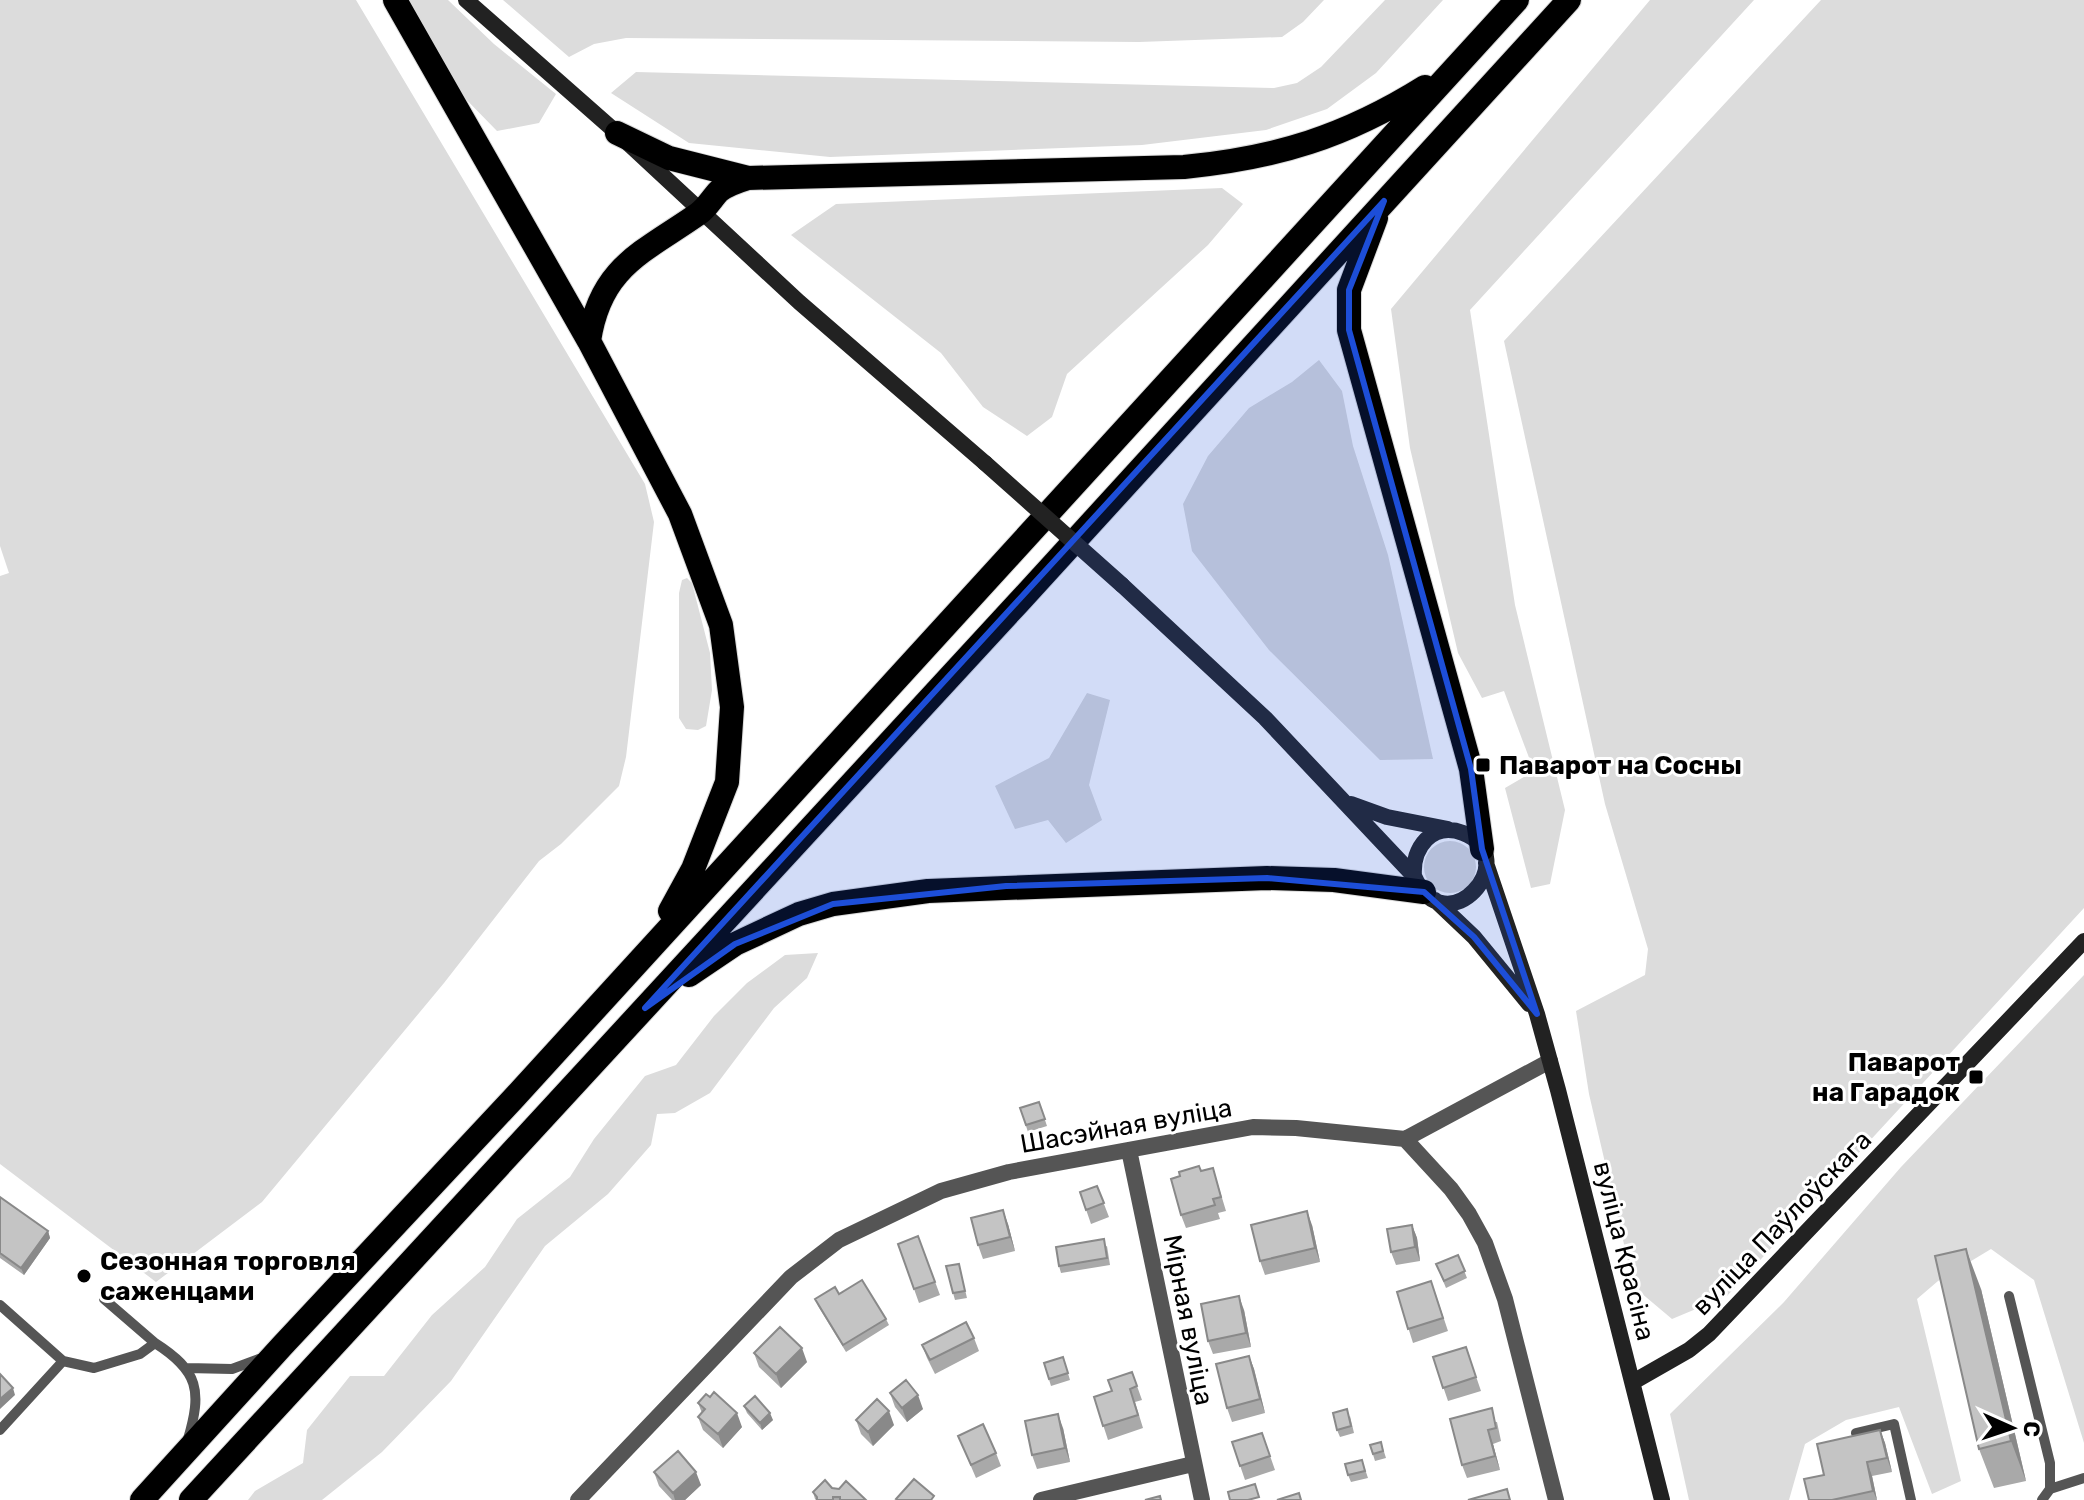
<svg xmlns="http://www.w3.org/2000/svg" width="2084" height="1500" font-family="Rubik,sans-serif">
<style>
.green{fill:#dcdcdc}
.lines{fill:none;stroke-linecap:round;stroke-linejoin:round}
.highway-casing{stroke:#dbdbdb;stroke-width:26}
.lane{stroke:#555;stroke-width:10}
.street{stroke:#555;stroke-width:16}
.secondary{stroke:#222;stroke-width:16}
.highway{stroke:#000;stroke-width:24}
.secondary-bridge{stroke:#222;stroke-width:16}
.wall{fill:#a9a9a9}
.shaded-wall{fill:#898989}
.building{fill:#c4c4c4;stroke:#898989;stroke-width:2}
.marked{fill:#1d4ed8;fill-opacity:0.2;stroke:#1d4ed8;stroke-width:6;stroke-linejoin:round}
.poi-dot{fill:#000;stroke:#fff;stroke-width:3}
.labels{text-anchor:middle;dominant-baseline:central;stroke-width:6;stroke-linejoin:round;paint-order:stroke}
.poi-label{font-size:26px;font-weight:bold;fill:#000;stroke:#fff;text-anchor:start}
.street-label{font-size:26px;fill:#000;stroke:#fff}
</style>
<rect width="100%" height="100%" fill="#fff"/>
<path class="green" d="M0 0H356L645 484 654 522 626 757 619 786 561 844 539 861 444 983 262 1202 156 1282 0 1164V576L9 573 0 546Z
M409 0H448L494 44 556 94 539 123 497 131 454 87Z
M503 0H1324L1303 22 1282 37 1139 42 626 38 594 44 569 57Z
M1385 0H1443L1376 73 1327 109 1266 130 1142 145 830 157 689 143 611 93 636 72 1274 88 1297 83 1321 67Z
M1650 0H1754L1470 310 1515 605 1565 810 1550 884 1531 888 1505 788 1534 771 1504 691 1482 698 1458 653 1410 448 1391 309Z
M1821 0H2084V908L1727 1296 1672 1319 1634 1287 1589 1094 1576 1011 1645 975 1648 949 1605 804 1504 341Z
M1222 188 1243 204 1208 245 1067 374 1052 417 1027 436 983 407 941 353 791 235 836 204Z
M1319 360 1342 391 1353 446 1388 555 1433 759 1380 760 1269 650 1192 551 1183 504 1208 456 1249 408 1292 382Z
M687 578 692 583 710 653 712 690 706 726 698 730 686 729 679 718V593L682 580Z
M1087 693 1110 700 1089 785 1102 820 1066 843 1048 820 1015 829 995 786 1049 758Z
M1424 867a26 26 0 1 1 52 0a26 26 0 1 1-52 0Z
M818 953 807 978 774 1008 710 1093 675 1113 657 1114 651 1145 608 1194 545 1246 451 1381 382 1452 322 1500H248L255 1491 303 1463 307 1430 350 1376H384L432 1315 485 1267 517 1219 570 1177 594 1139 645 1076 676 1065 714 1016 747 983 785 955Z
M2084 975V1443L2034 1280 1991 1249 1938 1281 1917 1299 1961 1481 1932 1494 1899 1407 1846 1420 1805 1444 1789 1500H1689L1670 1414 1784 1302 1901 1167Z"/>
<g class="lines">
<g class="highway-casing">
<path id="highway" d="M395 0 589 341 680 514 721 625 732 707 727 782 693 869 670 911
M617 133 669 158 748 178 1184 167C1276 158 1345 137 1425 87
M1376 218 1349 290V330L1471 769 1482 849
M589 341C600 267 642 253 698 214 707 208 712 198 719 191 728 184 738 181 748 178
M689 975 735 944 799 914 833 904 928 891 1267 878 1334 880 1424 892
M142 1500 282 1346 513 1099 1517 0
M191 1500 1018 603 1569 0"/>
</g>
<path class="lane" d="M2009 1296 2050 1463V1489L2042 1500
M104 1299 155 1343
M0 1305 63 1361 94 1368 140 1354 155 1343C199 1371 202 1391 188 1439
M187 1368 232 1369 259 1359
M0 1430 63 1361
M1856 1433 1894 1424 1911 1500
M2050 1489 2084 1478"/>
<path class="street" d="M1405 1139 1550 1061
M1129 1150 1202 1500
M578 1500 791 1277 839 1240 941 1191 1009 1172 1253 1127 1296 1128 1405 1139 1451 1189 1469 1214 1485 1243 1505 1299 1556 1500
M1041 1500 1193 1464"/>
<path class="secondary" d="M466 0 617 133 799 302 985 463
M1122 585 1265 718 1414 876C1446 949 1526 857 1463 833 1432 821 1412 848 1414 876
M1351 804 1387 817 1448 829
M1486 863 1537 1014 1558 1090 1662 1500
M1435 900 1474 937 1529 1004
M1633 1382 1689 1350 1709 1334 2084 941"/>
<use href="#highway" class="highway"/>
<path class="secondary-bridge" d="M985 463 1122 585"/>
</g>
<path class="wall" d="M1039 1102 1047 1126 1028 1132 1020 1108Z
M1213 1168 1226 1211 1218 1213 1220 1219 1186 1228 1181 1215 1201 1171Z
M1097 1186 1109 1217 1091 1224 1080 1192Z
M0 1197 48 1231 50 1238 24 1275 0 1258Z
M1008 1224 1015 1251 983 1259 978 1245Z
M1312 1225 1320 1262 1265 1275 1260 1261Z
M1412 1225 1417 1238 1420 1261 1396 1265 1391 1252Z
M918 1236 940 1295 919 1303 898 1244Z
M1107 1246 1110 1265 1061 1273 1059 1266Z
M1458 1255 1467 1278 1446 1288 1439 1271Z
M959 1264 967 1298 955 1300 953 1293Z
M1981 1289 2026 1481 1994 1488 1979 1449Z
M1397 1292 1436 1295 1448 1331 1413 1343Z
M839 1294 886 1319 889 1325 846 1352 818 1306 815 1299Z
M1244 1310 1251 1347 1213 1354 1208 1341Z
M974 1338 979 1351 935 1374 927 1358 922 1345Z
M1466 1347 1481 1391 1448 1401 1433 1357Z
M754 1353 807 1362 781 1388 759 1367Z
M1249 1356 1254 1369 1265 1413 1232 1422 1227 1408Z
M1063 1357 1070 1380 1051 1386 1044 1363Z
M1132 1372 1142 1400 1135 1402 1143 1428 1108 1440 1094 1397 1112 1391Z
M890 1393 923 1409 907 1422 895 1407Z
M698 1403 742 1427 723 1448 703 1430 698 1417 702 1413Z
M744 1406 773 1420 762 1430 747 1413Z
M1350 1416 1354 1433 1340 1437 1337 1430Z
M1450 1419 1497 1422 1501 1441 1493 1444 1500 1470 1467 1478 1462 1465Z
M856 1420 894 1425 873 1446 861 1434Z
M1063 1428 1070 1462 1037 1469 1032 1455Z
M1880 1430 1885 1443 1892 1472 1872 1476 1877 1500H1809L1824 1475Z
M1262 1433 1275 1470 1245 1480 1232 1442Z
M958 1436 996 1453 1001 1466 976 1478Z
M1381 1442 1386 1458 1375 1461 1370 1445Z
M1362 1460 1368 1478 1351 1482 1348 1475Z
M654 1472 701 1485 685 1500H672L659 1486Z
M832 1488 866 1500H816L815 1499 813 1492Z"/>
<path class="shaded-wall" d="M1003 1210 1008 1224 1015 1251 1010 1237Z
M1307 1211 1312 1225 1320 1262 1315 1248Z
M1412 1225 1417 1238 1420 1261 1415 1247Z
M48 1231 50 1238 24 1275 21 1268Z
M1966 1249 1981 1289 2026 1481 2011 1441Z
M1239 1296 1244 1310 1251 1347 1246 1333Z
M802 1348 807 1362 781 1388 776 1374Z
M1249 1356 1254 1369 1265 1413 1260 1399Z
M13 1388 15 1395 0 1409V1399Z
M918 1395 923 1409 907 1422 902 1408Z
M889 1411 894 1425 873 1446 868 1432Z
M737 1413 742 1427 723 1448 718 1434Z
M770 1413 773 1420 762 1430 760 1423Z
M1058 1414 1063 1428 1070 1462 1065 1448Z
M1488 1430 1493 1444 1500 1470 1495 1456Z
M1880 1430 1885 1443 1892 1472 1887 1458Z
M1867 1462 1872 1476 1877 1500 1873 1491Z
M696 1472 701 1485 685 1500H675L673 1493Z"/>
<path class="building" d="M1039 1102 1045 1119 1026 1125 1020 1108Z
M1199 1166 1201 1171 1213 1168 1221 1197 1213 1199 1215 1205 1181 1215 1171 1179 1180 1176 1179 1172Z
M1097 1186 1104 1203 1086 1210 1080 1192Z
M0 1197 48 1231 21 1268 0 1253Z
M1003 1210 1010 1237 978 1245 971 1218Z
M1307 1211 1315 1248 1260 1261 1251 1225Z
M1412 1225 1415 1247 1391 1252 1387 1229Z
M918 1236 935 1282 914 1289 898 1244Z
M1104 1239 1107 1258 1059 1266 1056 1247Z
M1966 1249 2011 1441 1979 1449 1935 1256Z
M1458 1255 1465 1271 1444 1281 1436 1264Z
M959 1264 965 1291 953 1293 946 1266Z
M862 1280 886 1319 843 1345 815 1299 835 1287 839 1294Z
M1431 1281 1443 1318 1408 1329 1397 1292Z
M1239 1296 1246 1333 1208 1341 1201 1304Z
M966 1322 974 1338 930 1360 922 1345Z
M780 1327 802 1348 776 1374 754 1353Z
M1466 1347 1476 1377 1443 1388 1433 1357Z
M1249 1356 1260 1399 1227 1408 1216 1364Z
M1063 1357 1068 1373 1049 1379 1044 1363Z
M1132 1372 1137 1386 1130 1389 1138 1415 1103 1426 1094 1397 1112 1391 1108 1380Z
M0 1374 13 1388 0 1399Z
M906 1380 918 1395 902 1408 890 1393Z
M714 1392 737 1413 718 1434 698 1417 705 1409 698 1403 706 1394 710 1397Z
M755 1396 770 1413 760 1423 744 1406Z
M877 1399 889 1411 868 1432 856 1420Z
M1492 1408 1496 1428 1488 1430 1495 1456 1462 1465 1450 1419Z
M1347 1409 1351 1426 1337 1430 1333 1413Z
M1058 1414 1065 1448 1032 1455 1025 1421Z
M983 1424 996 1453 971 1465 958 1436Z
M1880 1430 1887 1458 1867 1462 1873 1491 1832 1500H1809L1804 1479 1824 1475 1817 1444Z
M1262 1433 1270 1456 1240 1466 1232 1442Z
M1381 1442 1383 1451 1373 1454 1370 1445Z
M678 1451 696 1472 673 1493 654 1472Z
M1362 1460 1365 1471 1348 1475 1345 1464Z
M914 1479 934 1496 931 1500H898L896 1499Z
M825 1480 832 1488 839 1489 846 1481 866 1500H840V1497H833V1500H817V1497L813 1492Z
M1255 1484 1259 1497 1248 1500H1230L1228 1492Z
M1507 1489 1510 1500H1468Z
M1299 1493 1301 1500H1277Z
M1160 1496 1161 1500H1145Z"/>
<path class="marked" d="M1384 201 1349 290V330L1471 769 1482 849 1537 1014 1474 937 1424 892 1267 878 1006 886 833 904 735 944 645 1008Z"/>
<g class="poi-dot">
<rect x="1475" y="757" width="16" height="16" rx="4"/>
<rect x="1968" y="1069" width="16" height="16" rx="4"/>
<circle cx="84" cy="1276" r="8"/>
</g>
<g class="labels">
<g class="poi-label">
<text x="1499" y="765">Паварот на Сосны</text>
<text x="1960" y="1062" text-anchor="end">Паварот<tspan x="1960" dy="30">на Гарадок</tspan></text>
<text x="100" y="1261">Сезонная торговля<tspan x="100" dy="30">саженцами</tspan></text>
</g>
<g class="street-label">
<text transform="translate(1126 1126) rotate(-10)">Шасэйная вуліца</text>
<text transform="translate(1782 1223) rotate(-46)">вуліца Паўлоўскага</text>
<text transform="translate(1624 1251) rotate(76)">вуліца Красіна</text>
<text transform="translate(1188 1320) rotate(79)">Мірная вуліца</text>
</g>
</g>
<g transform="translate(2012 1428) rotate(93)" stroke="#ffffff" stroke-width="6" paint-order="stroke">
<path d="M0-6L14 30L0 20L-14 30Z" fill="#000000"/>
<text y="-12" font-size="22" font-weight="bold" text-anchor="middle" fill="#000000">С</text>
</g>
</svg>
